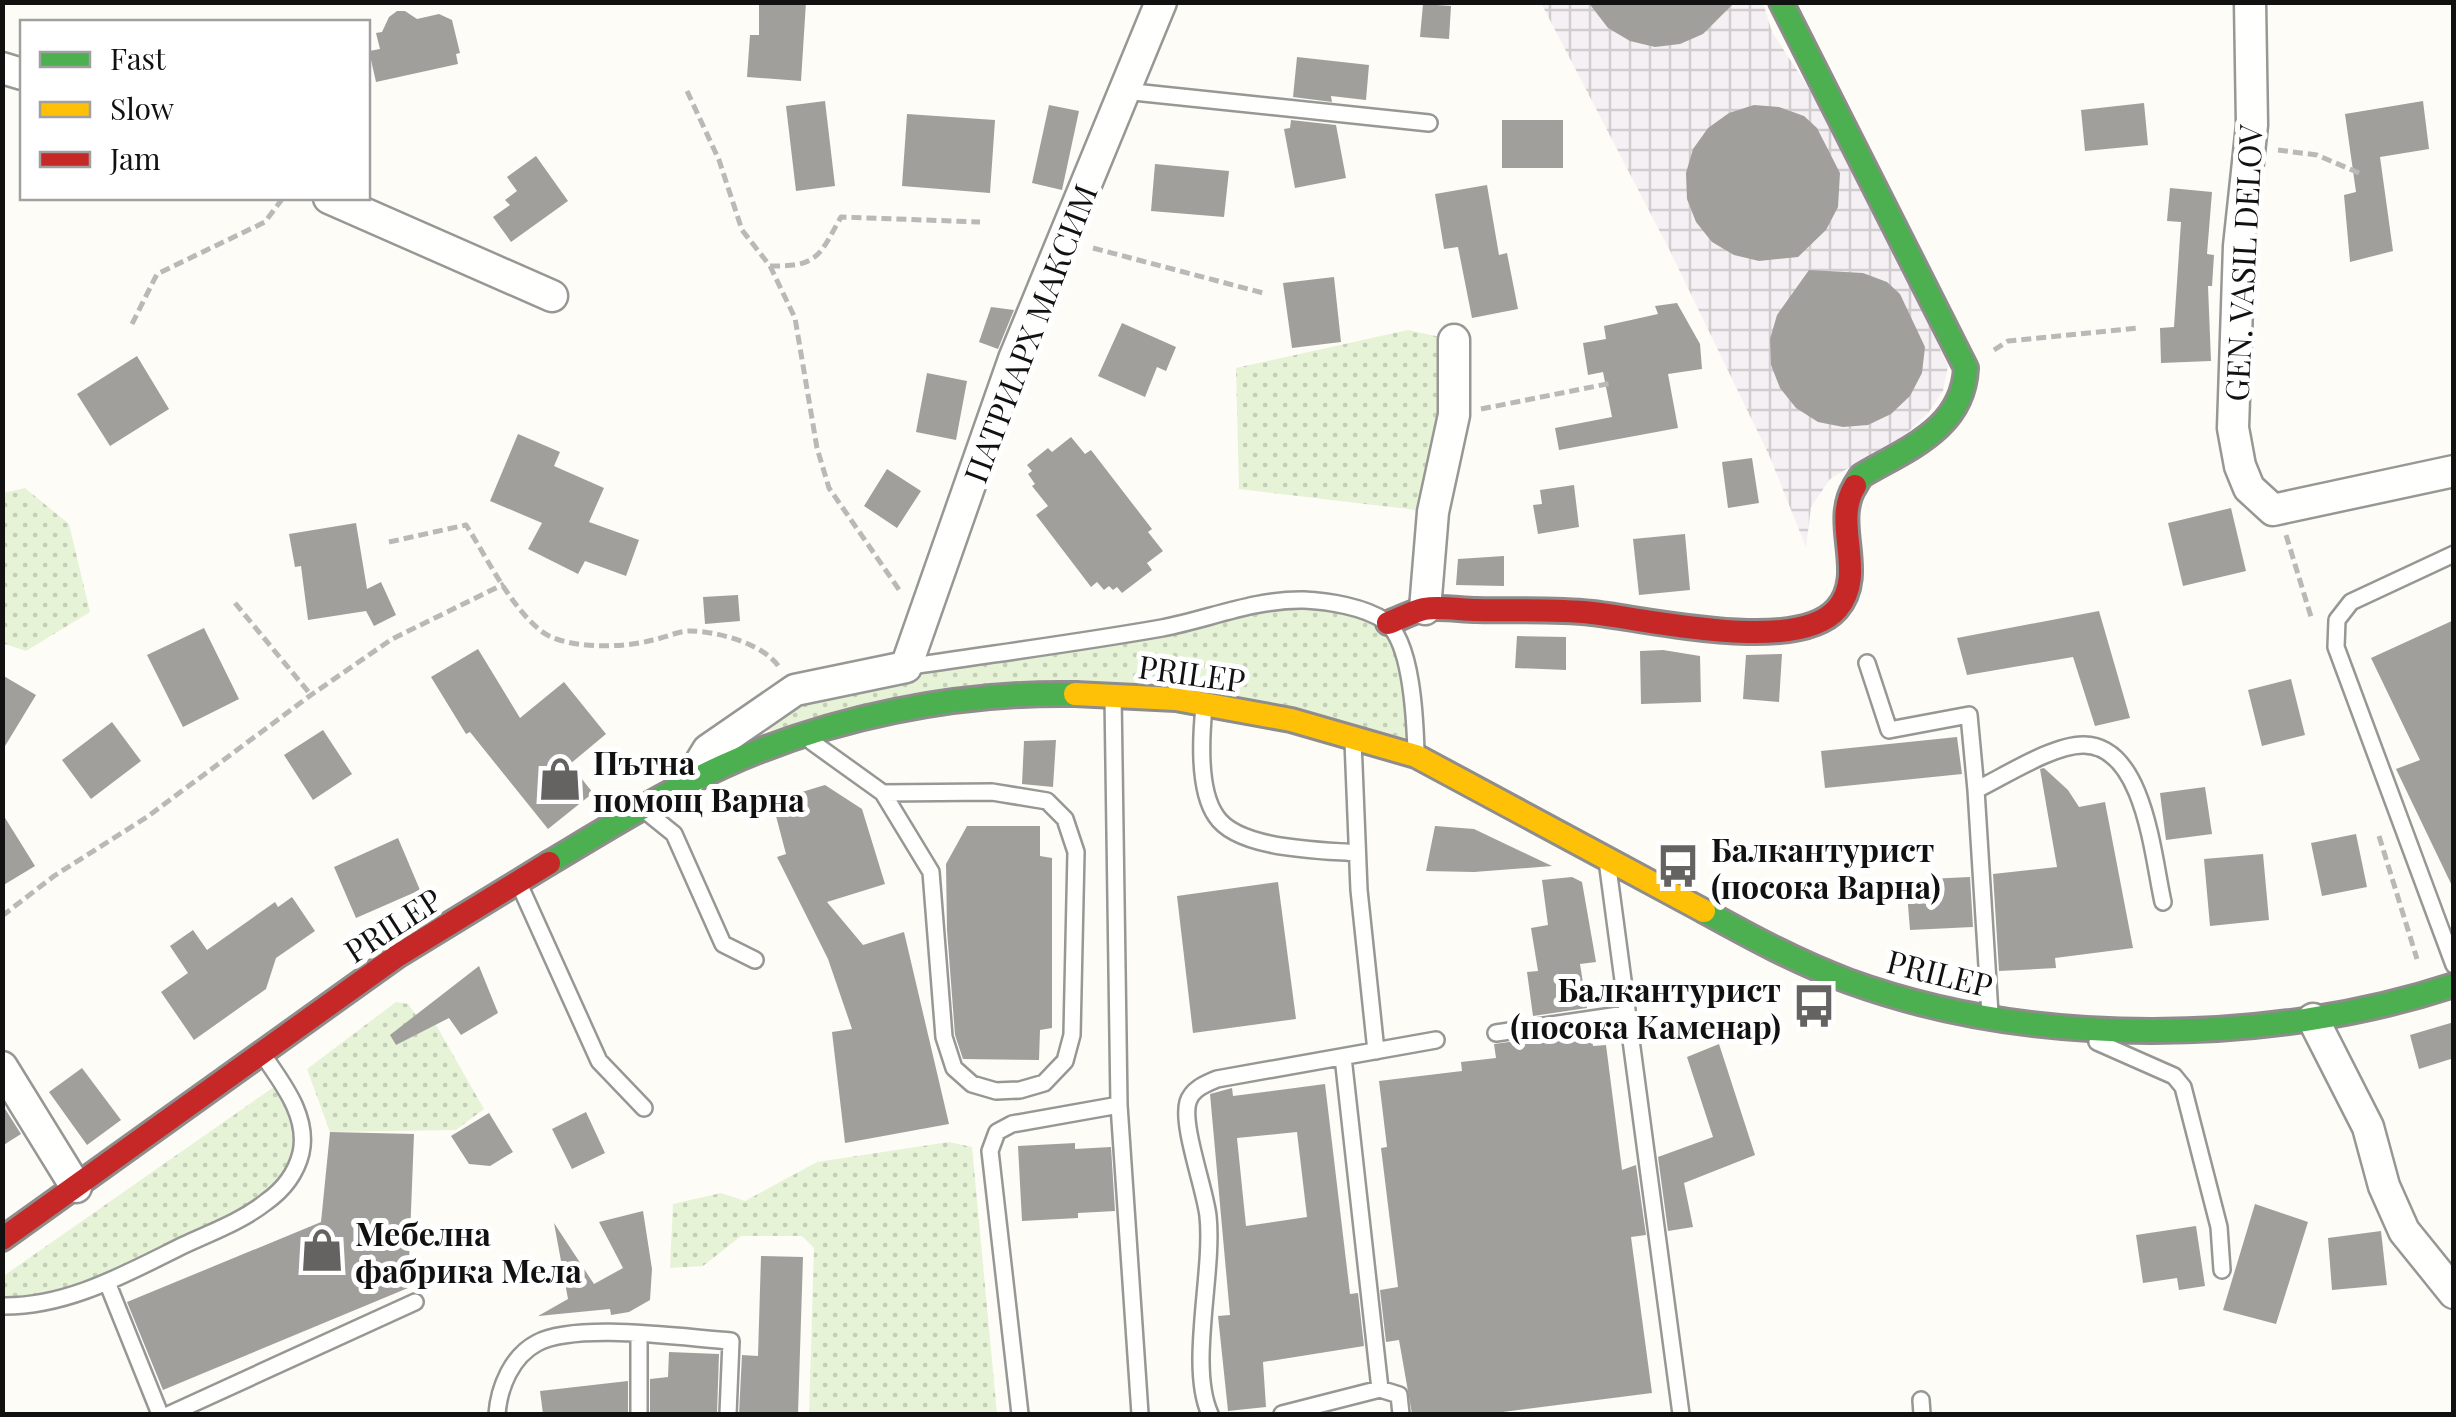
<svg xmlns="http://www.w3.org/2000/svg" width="2456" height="1417" font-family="'Playfair Display',serif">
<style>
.industrial{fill:url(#industrial-grid)}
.grass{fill:url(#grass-dots)}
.building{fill:#a19f9c;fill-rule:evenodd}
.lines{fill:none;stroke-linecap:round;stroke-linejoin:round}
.lane-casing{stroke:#979795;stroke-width:20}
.street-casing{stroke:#979795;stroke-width:35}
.fast-casing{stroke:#8e8d8b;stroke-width:28}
.slow-casing{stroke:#8e8d8b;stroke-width:28}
.jam-casing{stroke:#8e8d8b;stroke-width:28}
.path{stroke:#b9b9b8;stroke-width:5;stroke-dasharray:10 5;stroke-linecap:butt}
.lane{stroke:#fffffe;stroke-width:15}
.street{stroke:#fffffe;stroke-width:30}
.fast{stroke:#4caf50;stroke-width:22}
.slow{stroke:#ffc107;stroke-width:22}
.jam{stroke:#c62828;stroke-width:22}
.labels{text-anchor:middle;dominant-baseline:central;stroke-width:10;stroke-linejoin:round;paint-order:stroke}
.street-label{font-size:32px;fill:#111;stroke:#fff}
.poi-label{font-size:32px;font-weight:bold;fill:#111;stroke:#fff;text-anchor:start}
</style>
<defs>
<pattern id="industrial-grid" width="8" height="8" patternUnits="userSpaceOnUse" patternTransform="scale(2.5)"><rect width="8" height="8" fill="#f5f0f3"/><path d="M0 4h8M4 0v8" fill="none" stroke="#d1cdcf"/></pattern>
<pattern id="grass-dots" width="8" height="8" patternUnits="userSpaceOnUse" patternTransform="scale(2.5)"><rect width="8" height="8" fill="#e7f3d7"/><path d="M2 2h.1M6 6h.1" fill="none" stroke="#c5cfb8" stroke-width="1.8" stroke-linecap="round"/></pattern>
</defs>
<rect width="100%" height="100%" fill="#fdfcf7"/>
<path class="industrial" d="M1541 3H1763L1772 32 1844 142 1948 366 1943 391 1929 412 1906 434 1830 479 1811 507 1806 547 1769 455 1669 249Z"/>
<path class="grass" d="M1408 330 1454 340 1433 512 1239 489 1236 368Z
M25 488 69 524 90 612 26 651 2 643 3 493Z
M1264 603 1364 611 1403 652 1415 740 1164 681 725 736 795 690Z
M396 1002 408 1004 426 1029 436 1025 484 1109 456 1130 330 1132 307 1069Z
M281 1082 301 1152 269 1201 107 1282 3 1306 2 1277Z
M949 1142 972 1147 997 1414H809L814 1248 802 1236H741L703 1266 670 1268 673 1204 721 1193 745 1201 817 1162Z"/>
<path class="building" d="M759 2H806L801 81 747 77 750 35H759Z
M1588 2H1735L1703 34 1680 44 1655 47 1630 41 1608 28Z
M1423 4 1451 6 1449 39 1420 37Z
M397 11H405L417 19 439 14 452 20 460 53 456 54 458 64 376 82 369 51 380 49 376 33 382 32 389 17Z
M1297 57 1369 65 1366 100 1331 96 1332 102 1293 97Z
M825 101 835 186 796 191 786 106Z
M2423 101 2429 149 2380 157 2393 251 2350 262 2344 195 2356 192 2345 114Z
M2144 103 2148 145 2085 151 2081 110Z
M1049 105 1079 111 1062 190 1032 183Z
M1754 105 1779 107 1804 116 1817 128 1840 173 1838 207 1826 230 1798 257 1759 261 1734 255 1712 242 1696 222 1687 199 1686 173 1693 149 1708 128 1729 113Z
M907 114 995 120 990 193 902 186Z
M1291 120 1336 125 1346 178 1295 188 1284 129 1290 128Z
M1502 120H1563V168H1502Z
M536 156 568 201 511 242 493 217 510 205 505 200 517 191 507 177Z
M1155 164 1229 171 1224 217 1151 211Z
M1487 185 1499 255 1507 253 1518 309 1472 318 1458 247 1444 249 1435 194Z
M2170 188 2212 192 2207 254 2214 255 2212 286H2208L2211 361 2161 363 2160 328 2174 327 2181 222 2167 221Z
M1809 270 1863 273 1887 282 1900 294 1925 347 1922 373 1910 396 1891 414 1868 425 1843 427 1818 422 1796 408 1780 388 1771 365 1770 339 1777 315Z
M1334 277 1341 342 1292 348 1283 283Z
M1677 303 1700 344 1702 369 1668 374 1678 428 1559 450 1555 428 1612 417 1603 372 1588 375 1583 343 1606 339 1604 326 1658 314 1655 306Z
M991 307 1014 310 998 349 979 342Z
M1122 323 1176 347 1166 371 1157 367 1145 397 1098 376Z
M137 356 169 409 110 446 77 394Z
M927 373 967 381 956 440 916 432Z
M518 434 560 452 554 466 604 488 589 522 639 540 626 576 585 561 578 574 528 549 542 523 490 501Z
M1071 437 1085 454 1091 450 1152 529 1148 532 1163 551 1147 563 1152 570 1122 593 1117 587 1113 590 1109 586 1104 590 1097 582 1091 587 1036 515 1048 506 1032 486 1035 484 1028 474 1032 471 1027 465 1048 448 1052 452Z
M1752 458 1759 503 1728 508 1722 462Z
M887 469 921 491 897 528 864 506Z
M1574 485 1579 527 1538 534 1533 505 1542 504 1540 490Z
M2231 508 2246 571 2183 586 2168 523Z
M356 523 367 589 381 582 396 615 374 626 366 611 308 620 301 566 295 567 289 534Z
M1685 534 1690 590 1639 595 1633 539Z
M1504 556V586L1456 585 1458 559Z
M738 595 740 621 705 624 703 597Z
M2099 611 2130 718 2095 726 2073 657 1967 675 1957 638Z
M2454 620V890L2396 769 2420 760 2371 658Z
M204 628 239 699 183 727 147 655Z
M1517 636 1566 637V670L1515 668Z
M478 649 520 718 564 682 606 734 570 764 593 793 548 829 470 732 466 734 431 677Z
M1663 650 1700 656 1701 702 1641 704 1640 651Z
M1782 654 1779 702 1743 699 1746 655Z
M2 675 36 695 2 751Z
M2291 679 2305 735 2262 746 2248 690Z
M112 722 141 761 91 799 62 760Z
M323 730 352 774 313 800 284 755Z
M1957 737 1962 774 1825 788 1821 751Z
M1056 740 1053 787 1022 784 1024 741Z
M2044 768 2068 790 2079 807 2105 802 2133 948 2055 958 2056 968 1999 971 1993 874 2057 867 2040 769Z
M825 785 862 809 885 884 827 902 863 945 904 932 949 1124 845 1143 832 1032 852 1029 828 959 777 857 786 854 772 801Z
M2205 787 2212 834 2166 840 2160 793Z
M2 813 35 866 2 886Z
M967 826H1040V856L1052 858V1028L1040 1030 1039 1060 963 1059 955 1035 947 930 946 864Z
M1435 826 1474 829 1552 866 1474 872 1426 871Z
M2356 834 2367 887 2322 896 2311 843Z
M398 838 420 890 356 918 334 867Z
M2263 854 2269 920 2210 926 2204 859Z
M1572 877 1582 882 1596 962 1580 964 1587 1008 1533 1016 1527 972 1538 971 1531 928 1548 925 1542 880Z
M1970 877 1973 927 1910 930 1906 880Z
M1278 882 1296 1019 1193 1033 1177 896Z
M292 897 315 931 276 958 266 989 194 1040 161 992 188 973 170 946 193 930 207 950 275 902 278 907Z
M479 966 498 1013 461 1035 449 1018 396 1045 390 1035Z
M2454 1022V1058L2419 1069 2410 1035Z
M1591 1031 1593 1046 1606 1045 1622 1170 1636 1165 1646 1235 1631 1237 1652 1393 1487 1414H1412L1399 1340 1386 1342 1380 1290 1398 1287 1381 1148 1387 1147 1379 1081 1462 1071 1461 1062 1496 1058 1494 1044Z
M1719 1044 1755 1155 1684 1183 1693 1227 1668 1231 1658 1157 1713 1137 1687 1057Z
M82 1068 121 1120 87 1145 49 1092Z
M1325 1084 1350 1294 1358 1293 1364 1346 1263 1362 1266 1407 1228 1411 1218 1316 1230 1315 1210 1094 1232 1088 1233 1096ZM1297 1132 1307 1217 1246 1226 1237 1138Z
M2 1104 21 1134 2 1146Z
M586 1112 605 1153 572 1169 552 1129Z
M489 1113 513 1152 490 1166 469 1164 451 1136Z
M330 1132 414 1134 408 1288 163 1390 127 1302 321 1222Z
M1075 1143V1149L1111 1147 1115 1211 1078 1213V1218L1022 1221 1018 1146Z
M2255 1204 2308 1222 2276 1324 2223 1310Z
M643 1211 652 1269 650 1300 629 1312 611 1315 610 1309 538 1316 568 1299 554 1223 594 1284 623 1268 599 1222Z
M2196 1226 2205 1286 2179 1290 2177 1278 2143 1283 2136 1235Z
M2381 1231 2387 1285 2332 1290 2328 1238Z
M761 1256 803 1257 798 1414H739L742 1355 758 1356Z
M669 1352 719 1354 717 1414H650V1379L668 1377Z
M628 1381V1414H543L540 1391Z"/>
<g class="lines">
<g class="lane-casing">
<path id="lane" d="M1124 91 1429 123
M2454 554 2351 602 2337 620 2336 647 2454 965
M1867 663 1889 730 1969 715 1976 790
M906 667C991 654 1077 643 1162 628 1209 619 1255 599 1304 600 1328 601 1365 607 1385 621 1412 642 1415 719 1416 752
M1113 695 1119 1105
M1204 707C1201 737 1198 790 1216 816 1238 850 1321 850 1357 853
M1353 741 1359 890 1376 1051
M812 742 883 793 992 792 1047 801 1065 819 1076 852 1072 1035 1065 1061 1044 1083 1020 1090 996 1091 972 1084 954 1068 944 1037 931 872 883 793
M643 809 674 834 723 944 755 960
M1608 868 1681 1414
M520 886 599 1061 644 1108
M1990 1014 1976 790C2003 777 2054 744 2084 745 2145 746 2153 859 2163 902
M1496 1033 1626 1014
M2097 1042 2174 1076 2183 1087 2219 1227 2222 1270
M1343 1057 1380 1389 1399 1395 1401 1414
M107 1282 160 1414
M2 1306C68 1307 127 1273 184 1245 212 1232 242 1221 266 1202 283 1190 296 1173 301 1153 309 1116 282 1083 263 1055
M1921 1400 1922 1414
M170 1414 415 1302
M497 1414C499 1387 512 1356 537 1343 577 1322 685 1338 731 1341L728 1414
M639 1414V1334
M1020 1414 990 1151 997 1132 1012 1124 1119 1105 1140 1414
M1210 1414C1188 1366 1214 1273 1208 1216 1205 1189 1181 1125 1188 1102 1192 1089 1205 1084 1217 1079L1436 1040
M1282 1414 1380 1389"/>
</g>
<g class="street-casing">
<path id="street" d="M2250 2 2252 125 2239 246 2233 428 2240 466 2249 488 2273 510 2454 471
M2 68 22 74
M329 198 552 296
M1425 609 1433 512 1454 415V340
M689 781 708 750 795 690 906 667 1014 359 1161 2
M2313 1019 2368 1127 2384 1186 2404 1231 2454 1293
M2 1067 76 1187"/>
</g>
<g class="fast-casing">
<path id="fast" d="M1781 2 1966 368C1963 429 1908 448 1861 476L1855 486
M549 863C606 829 662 794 723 766 831 717 957 692 1075 694
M1704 911C1751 937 1797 962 1848 981 2032 1048 2269 1046 2454 985"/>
</g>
<g class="slow-casing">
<path id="slow" d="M1075 694 1176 699 1291 720 1416 756 1704 911"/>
</g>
<g class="jam-casing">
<path id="jam" d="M1388 623C1399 619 1412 612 1424 609 1440 606 1461 610 1477 610 1515 611 1554 609 1592 613 1647 619 1797 655 1837 609 1868 573 1831 524 1855 486
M2 1239 397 956 549 863"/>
</g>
<path class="path" d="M687 91 719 160 742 230 770 266 795 318 817 448 829 488 900 591
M2278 150 2317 155 2359 173
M1093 248 1267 294
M770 266C818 267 819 256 841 217L980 222
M132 324 157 274 265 222 283 198
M1994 350 2008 341 2139 328
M1481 409 1612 383
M2286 535 2312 620
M389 542 466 525C488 559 509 605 541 631 566 650 624 648 653 640 664 638 678 631 690 631 717 631 764 644 779 667
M235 603 311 695
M2379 836 2417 959
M2 916 54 876 147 817 311 695 392 639 504 584"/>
<use href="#lane" class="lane"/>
<use href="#street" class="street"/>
<use href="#fast" class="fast"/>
<use href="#slow" class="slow"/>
<use href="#jam" class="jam"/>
</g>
<defs>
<g id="shop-bare" transform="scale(3.45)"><path d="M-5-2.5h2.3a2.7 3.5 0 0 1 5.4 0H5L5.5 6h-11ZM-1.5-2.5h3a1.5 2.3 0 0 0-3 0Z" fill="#646362" stroke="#fff" stroke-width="2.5" paint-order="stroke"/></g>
<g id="bus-bare" transform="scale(3.45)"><path d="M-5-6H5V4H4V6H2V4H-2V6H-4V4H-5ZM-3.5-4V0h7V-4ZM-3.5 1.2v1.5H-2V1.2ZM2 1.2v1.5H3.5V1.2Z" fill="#646362" stroke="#fff" stroke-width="2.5" paint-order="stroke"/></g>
</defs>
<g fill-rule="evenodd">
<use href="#shop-bare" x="560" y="779"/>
<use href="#bus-bare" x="1678" y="866"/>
<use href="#bus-bare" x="1814" y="1006"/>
<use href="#shop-bare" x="322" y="1250"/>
</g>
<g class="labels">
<g class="street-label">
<text transform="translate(2242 263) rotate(-87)">GEN. VASIL DELOV</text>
<text transform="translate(1029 333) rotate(-69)">ПАТРИАРХ МАКСИМ</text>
<text transform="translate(1192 672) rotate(8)">PRILEP</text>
<text transform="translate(392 924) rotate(-33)">PRILEP</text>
<text transform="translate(1940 972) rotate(14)">PRILEP</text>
</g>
<g class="poi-label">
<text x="593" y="761">Пътна<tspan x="593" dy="37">помощ Варна</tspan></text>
<text x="1711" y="848">Балкантурист<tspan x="1711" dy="37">(посока Варна)</tspan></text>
<text x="1781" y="988" text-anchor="end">Балкантурист<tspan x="1781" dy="37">(посока Каменар)</tspan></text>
<text x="355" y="1232">Мебелна<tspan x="355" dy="37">фабрика Мела</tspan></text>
</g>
</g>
<rect width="2456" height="1417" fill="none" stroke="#111111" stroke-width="10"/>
<rect x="20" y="20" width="350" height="180" fill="#ffffff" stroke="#a0a0a0" stroke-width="2.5"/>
<rect x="40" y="52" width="50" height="15" fill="#4caf50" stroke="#a0a0a0" stroke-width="2.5"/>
<text x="110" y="70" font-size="30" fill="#111111">Fast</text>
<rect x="40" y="102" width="50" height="15" fill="#ffc107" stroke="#a0a0a0" stroke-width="2.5"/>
<text x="110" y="120" font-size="30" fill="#111111">Slow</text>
<rect x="40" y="152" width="50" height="15" fill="#c62828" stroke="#a0a0a0" stroke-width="2.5"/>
<text x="110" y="170" font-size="30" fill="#111111">Jam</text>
</svg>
